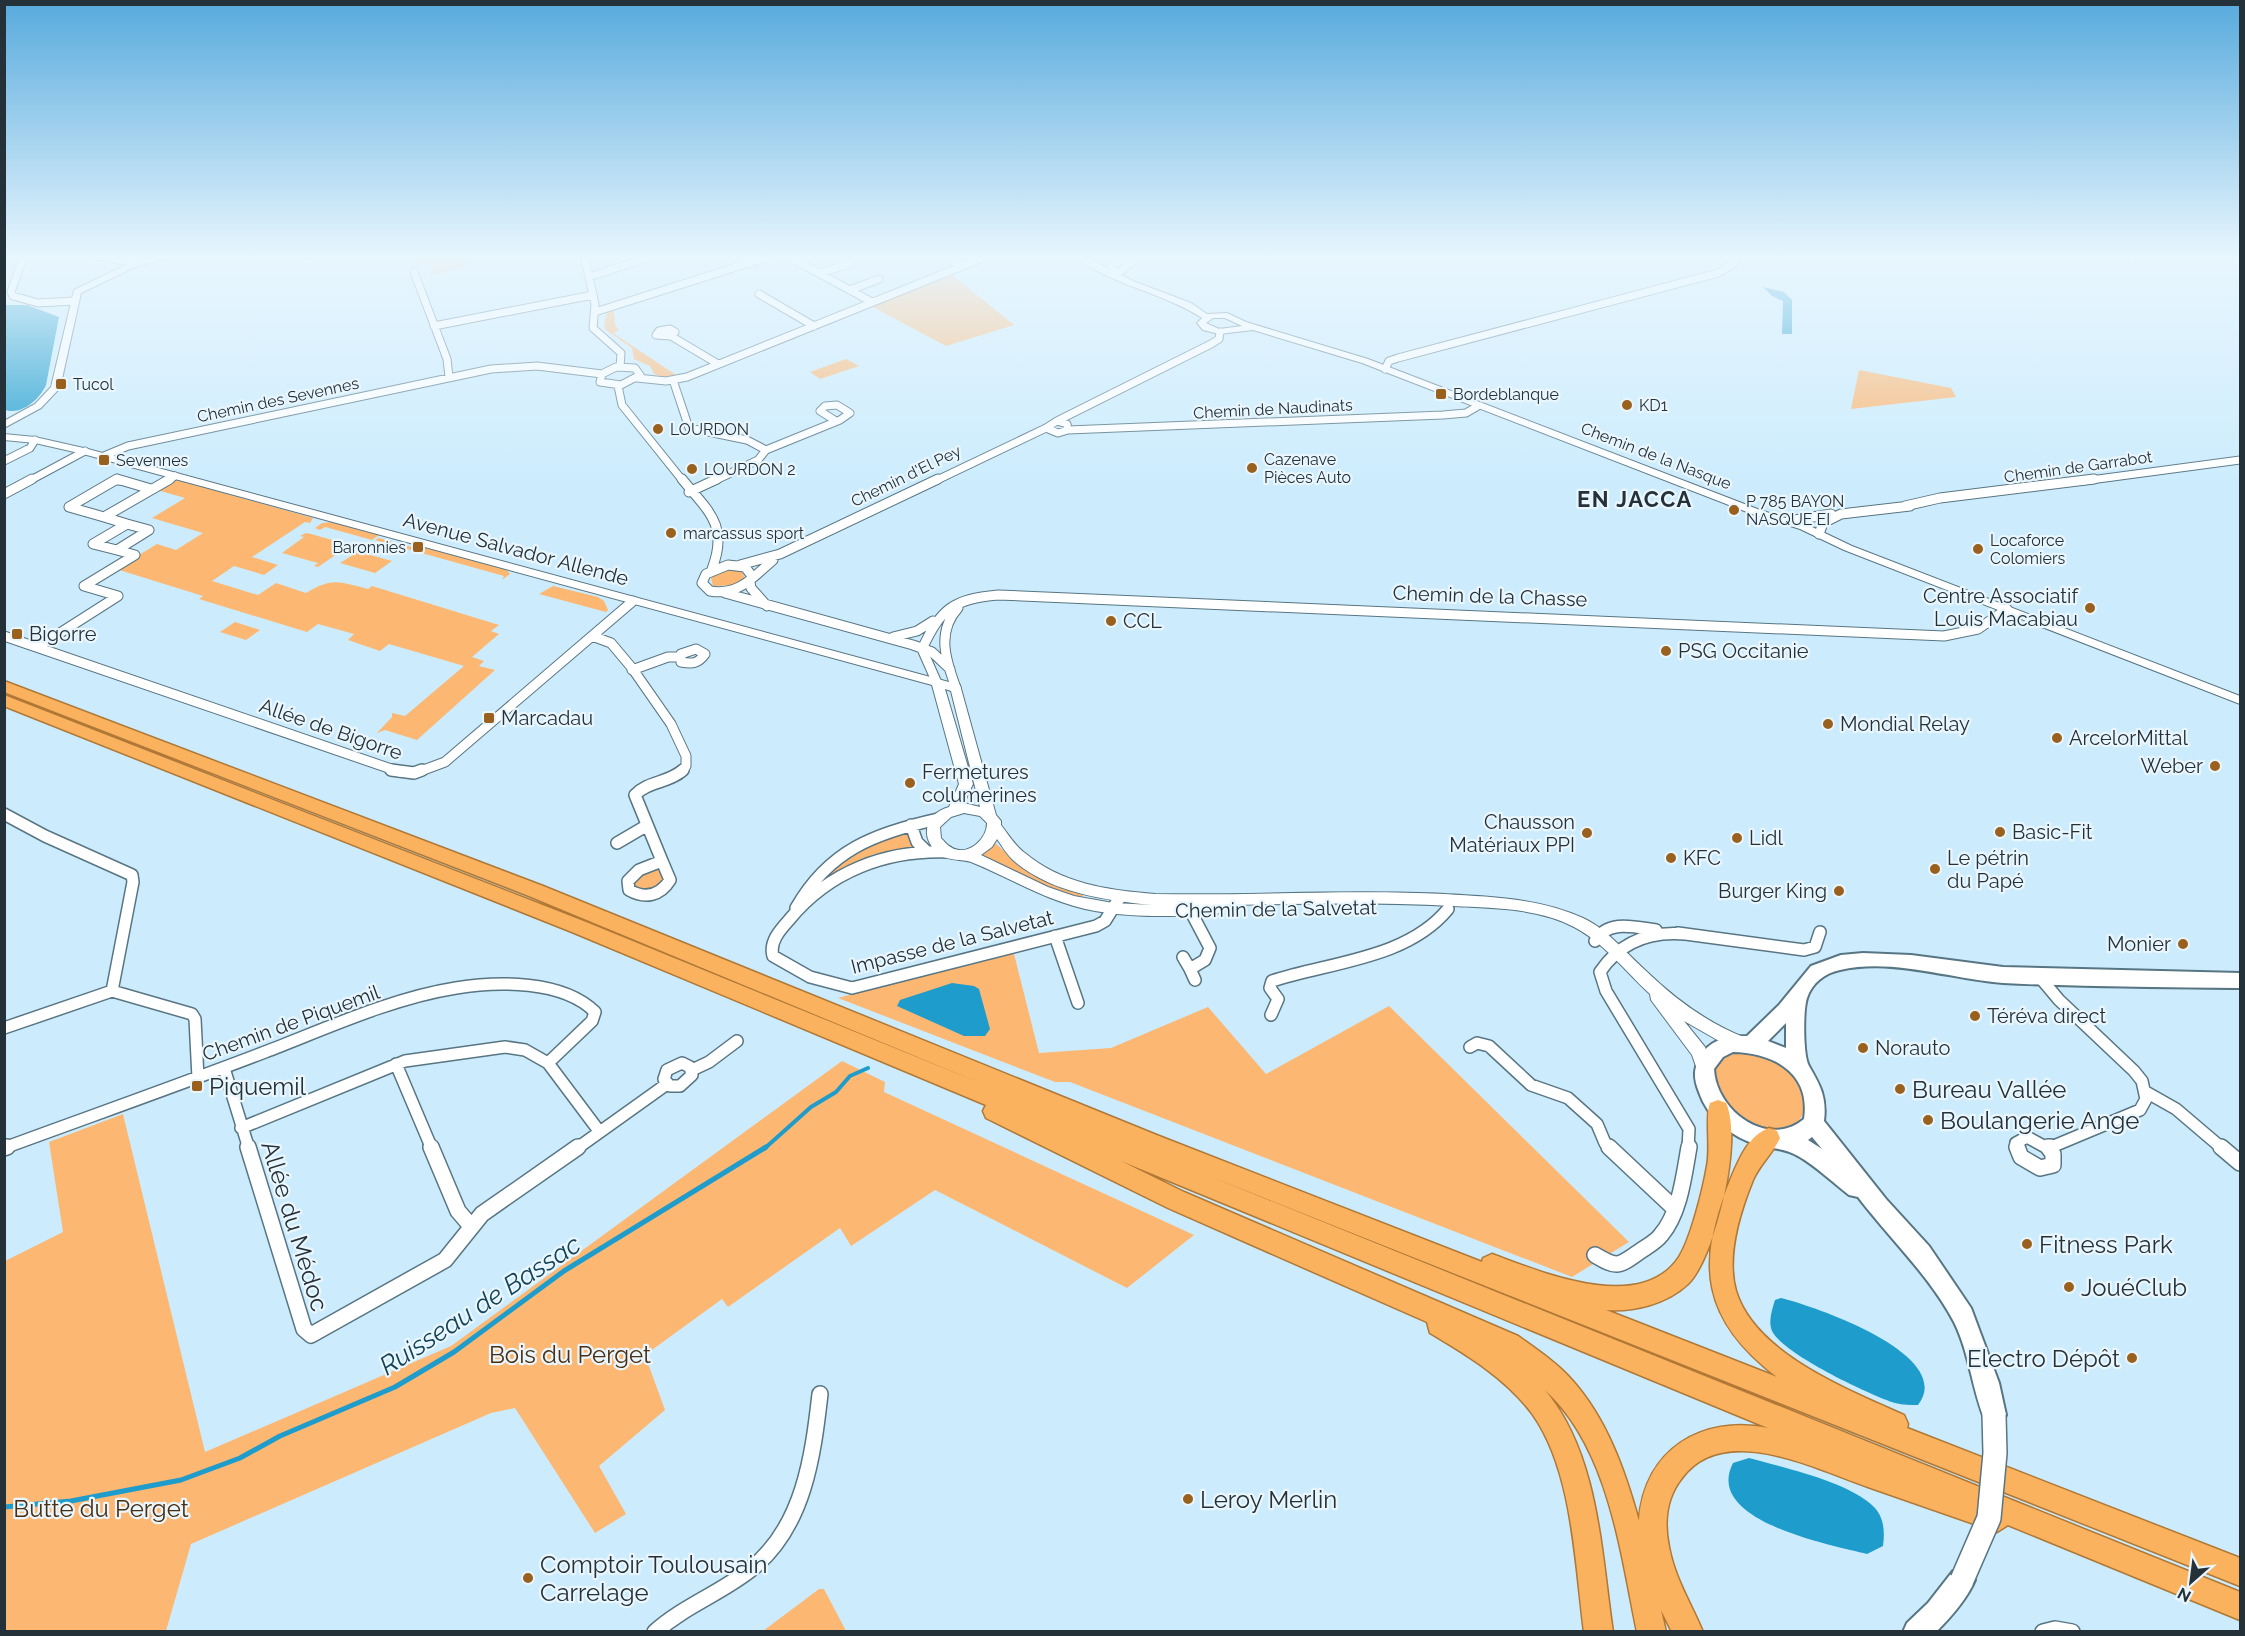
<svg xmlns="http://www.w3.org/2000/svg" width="2245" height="1636" font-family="Raleway,sans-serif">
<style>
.green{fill:#fcb773}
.water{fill:#1e9ccc}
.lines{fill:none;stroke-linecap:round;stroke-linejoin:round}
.stream-far2{stroke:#1e9ccc;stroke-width:2}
.stream-far1{stroke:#1e9ccc;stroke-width:4}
.stream{stroke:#1e9ccc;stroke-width:5}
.minor-far3-casing{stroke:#587583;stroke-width:9}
.minor-far2-casing{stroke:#587583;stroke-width:11}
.minor-far1-casing{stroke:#587583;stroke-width:14}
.minor-casing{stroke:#587583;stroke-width:18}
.tertiary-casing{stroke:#587583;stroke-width:2}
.secondary-casing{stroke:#587583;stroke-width:4}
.trunk-casing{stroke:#af7837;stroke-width:3}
.minor-far3{stroke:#fff;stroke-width:7}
.minor-far2{stroke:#fff;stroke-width:9}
.minor-far1{stroke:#fff;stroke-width:11}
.minor{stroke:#fff;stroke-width:15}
.tertiary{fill:#fff;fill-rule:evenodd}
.secondary{fill:#fff;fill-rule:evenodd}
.trunk{fill:#fab25e;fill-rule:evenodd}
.secondary-bridge-casing{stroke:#587583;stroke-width:26;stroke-linecap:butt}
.secondary-bridge{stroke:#fff;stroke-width:23}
.poi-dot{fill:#99601e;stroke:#eaf6fd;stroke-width:2}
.labels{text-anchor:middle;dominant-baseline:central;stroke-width:4.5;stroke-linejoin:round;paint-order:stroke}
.far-poi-label{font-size:16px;fill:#253138;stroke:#eaf6fd;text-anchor:start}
.far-street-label{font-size:16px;fill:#253138;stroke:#eaf6fd}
.street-label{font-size:20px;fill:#253138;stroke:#eaf6fd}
.poi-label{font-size:20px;fill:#253138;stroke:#eaf6fd;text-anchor:start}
.far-district-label{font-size:22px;font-weight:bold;letter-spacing:1.5px;fill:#253138;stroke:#eaf6fd}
.near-poi-label{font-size:24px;fill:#253138;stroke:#eaf6fd;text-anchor:start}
.near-street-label{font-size:24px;fill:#253138;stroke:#eaf6fd}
.near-park-label{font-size:24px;fill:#4c2f10;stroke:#eaf6fd}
.near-water-label{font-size:26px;font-style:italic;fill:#134357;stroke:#eaf6fd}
</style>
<rect width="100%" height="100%" fill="#ccecfd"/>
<path class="green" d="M415 255H484L463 268 429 275 433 268 426 264H415Z
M951 274 1014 325 946 346 871 306Z
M614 309 615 325 619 330 613 333 676 375 663 377 654 374 650 366 634 359 632 348 606 330 604 326 607 311Z
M846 359 859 366 820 379 810 372Z
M1859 370 1951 388 1956 397 1851 409Z
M175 479 313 518 310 523 305 522 252 557 278 565 264 575 234 566 212 581 258 595 276 583 306 593C333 577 339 582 368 589L372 586 499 625 491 631 499 634 472 657 484 661 479 666 495 670 417 740 385 730 377 733 392 717V713L405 716 464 666 389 644 380 651 348 640 354 634 318 624 307 632 199 599 203 596 116 569 157 544 176 550 203 533 152 518 185 498 157 490Z
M332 522 379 535 372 540 325 527 320 530 315 528 322 523Z
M306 533 311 534 350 545 318 567 314 566 318 563 282 553 304 537 300 536Z
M379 538 419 549 423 547 507 570 510 574 502 580 504 576 375 540Z
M361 550 360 552 392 561 375 573 340 563Z
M725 569 742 571 745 579 740 585 713 586 711 578Z
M553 586 598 597 604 601 608 610 606 612 539 594Z
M235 622 260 630 246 640 220 632Z
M908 831 915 847 872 855 823 880 821 877 848 854Z
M995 843 1017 862 1084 895 1080 897 1041 885 980 854Z
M658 866 663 875 661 885 652 892 633 888 635 876Z
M1013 950 1039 1053 1111 1048 1208 1007 1266 1074 1389 1006 1629 1242 1572 1277 1070 1082H1055L838 998Z
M1741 1052C1769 1055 1803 1069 1805 1102 1805 1108 1804 1114 1800 1119 1777 1146 1731 1118 1718 1094 1715 1088 1715 1078 1714 1071L1726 1056Z
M842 1061 885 1082 884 1092 1194 1235 1127 1288 935 1190 851 1246 840 1228 728 1307 722 1299 645 1355 665 1410 599 1466 626 1514 595 1533 515 1408 491 1413 191 1544 166 1631H5V1261L63 1232 49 1142 123 1114 205 1452 451 1346Z
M819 1589H824L846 1631H763Z"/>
<path class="water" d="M1763 287 1784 292 1792 300V334H1782L1783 301 1772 296Z
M5 305H27L59 317 46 385C39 400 22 415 5 410Z
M952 983 974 986 979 989 990 1029 985 1036H964L897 1006 900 1000Z
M1781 1298C1814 1306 1957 1355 1918 1405 1911 1405 1903 1405 1895 1403 1870 1395 1783 1354 1772 1331 1768 1321 1772 1310 1775 1300Z
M1749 1458C1781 1467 1850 1482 1874 1507 1884 1517 1885 1532 1883 1546L1867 1554C1831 1545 1703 1521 1733 1463Z"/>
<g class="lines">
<path class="stream-far2" d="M2126 255 2128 263"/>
<path class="stream-far1" d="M764 1149 811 1107 836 1092 850 1076 868 1068"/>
<path class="stream" d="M4 1507 71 1501 181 1480 240 1458 280 1436 395 1387 454 1352 564 1271 766 1147"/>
<g class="minor-far3-casing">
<path id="minor-far3" d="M24 255 11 292 13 296 38 303 74 301
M90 255 137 263
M290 255H305
M584 255 595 304 593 328 621 353 620 367
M735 255 750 264
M785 255 872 302
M939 255 963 266
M1136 255 1112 265 1109 271H1121L1141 255
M414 272 447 359 449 377
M818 273 851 264
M589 277 656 255
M850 290 879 279
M759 294 814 326
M595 312 774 255
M434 326 593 295
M670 329 675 332 671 336 656 335 659 331Z
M671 336 718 364
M616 367 635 368 640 375 621 385 600 382 602 374Z
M1385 369 1389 361 1398 358 1718 273 1730 266 1740 255
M637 378 666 381 687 377 990 255
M673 380 689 428 747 440 766 450
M618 386 622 405 683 481
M1057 421 1211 344 1219 339 1220 332
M1057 421 1067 424 1068 430 1058 433 1046 428Z
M1068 430 1443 415 1466 413 1478 406
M766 450 840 420 850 413 837 405 825 406 820 411 836 421
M104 456 128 446 491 369 537 366 602 374
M4 461 30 448 35 440
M29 481 85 451
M114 481H122
M167 481 175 476
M714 481 758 460 766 450
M935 481 1046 428
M2083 481 2240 460"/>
</g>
<g class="minor-far2-casing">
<path id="minor-far2" d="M117 479 151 489
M682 479C708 511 729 525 712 569
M689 492 717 479
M4 494 32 479
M1905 506 1940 498 2094 479
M104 517 69 507 117 479
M1789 521 1831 514
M127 524 149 530 117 550 93 544Z
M127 524 104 517 170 479
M1819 534 1823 523 1841 514 1910 506
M740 565 780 554 938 479
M752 576 745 567 728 565 706 574 702 583 710 591C739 596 753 577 773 560
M750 582 751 588 767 606
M725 593 913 645 932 652 950 669
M4 636 400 772
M592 636 611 643 632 668 671 724 686 756V766L682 772
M893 637 917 631 933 621
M38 647 118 596 84 586 135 555 117 550
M696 649 705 654C698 664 692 664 681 662V654Z
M922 649C941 609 952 599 998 595L1944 636 1978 629 2007 609
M922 649 937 683
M632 670 668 657H680
M956 688C946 661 936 632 958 608
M418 772 445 762 633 601"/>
</g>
<g class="minor-far1-casing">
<path id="minor-far1" d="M391 770 414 773 422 770
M4 814 45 836 132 875 133 882 112 991
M911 825 917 842 926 851
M617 843 646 826
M948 852C886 850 829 871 789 920 780 930 769 942 773 956L810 977 852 988 1096 926 1105 921 1120 897
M662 861 670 880C660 896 645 899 629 890L628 881 639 870Z
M662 861 635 795C648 781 669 783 683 770
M796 908C829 850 875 833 938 819
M1678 933 1804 950 1815 947 1820 932
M1685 934C1650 931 1620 942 1600 972L1606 991 1689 1129 1688 1149
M1055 936 1078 1003
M1595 941C1608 919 1635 927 1656 930
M1183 957 1190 969 1205 960 1210 948 1190 910
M1190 969 1195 980
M2038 975 2059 1000 2134 1071 2142 1081 2146 1099 2140 1110 2049 1148
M112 991 192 1014 195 1019 198 1078
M1271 1015 1278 999 1270 988 1272 981C1330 962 1407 959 1448 909
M4 1028 112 991
M1470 1047 1477 1043 1489 1046 1531 1085 1568 1098 1597 1124 1605 1143 1611 1149
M682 1063 690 1067 692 1075 680 1086H670L664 1079 667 1070Z
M396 1064 432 1149
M224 1068 249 1149
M692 1070 709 1062 737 1041
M2146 1092 2176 1109 2223 1149
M241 1128 405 1061 505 1047 525 1050 548 1063 599 1131
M4 1148C91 1116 179 1085 265 1052 325 1029 392 998 456 988 497 981 563 980 595 1012L592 1021 548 1063
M576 1149 667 1084
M2018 1149 2016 1143 2027 1137 2049 1149"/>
</g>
<g class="minor-casing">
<path id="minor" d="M248 1147 304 1329 311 1335 445 1260 482 1214 578 1147
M431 1147 458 1211 470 1225
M1609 1147 1675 1209
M2017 1147 2021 1157 2040 1168 2053 1165V1154L2048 1147
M2221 1147 2240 1163
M4 1148 7 1147
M2049 1148 2051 1147
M1595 1255C1617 1268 1618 1267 1639 1252 1646 1247 1656 1242 1661 1235 1680 1213 1684 1175 1689 1147
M655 1632C684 1606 721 1593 751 1569 804 1527 813 1456 820 1394
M2043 1632 2055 1629 2072 1632"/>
</g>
<g class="tertiary-casing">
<path id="tertiary" d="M168 255H187L139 265 81 293 60 388 41 408 4 428V421L35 404 51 387 74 290 134 261Z
M1072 255H1082L1133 281 1191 303 1207 314 1227 313 1246 322 1368 359 1760 510 1808 525 1852 546 2240 696V704L1844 550 1800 529 1752 514 1362 363 1253 330 1219 334 1203 330 1197 323 1202 318C1162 292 1110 285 1072 255ZM1213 318H1225L1242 326 1219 329 1206 323Z
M4 434 35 437 88 449 960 685 996 815 1001 821V825C1008 834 1015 846 1025 853 1062 884 1108 890 1155 894 1252 896 1348 889 1445 894 1491 897 1540 898 1583 918 1607 929 1625 952 1645 970 1675 999 1707 1023 1746 1038L1748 1043 1746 1048 1740 1050 1719 1041 1684 1021 1705 1047 1712 1067 1710 1072 1704 1074 1698 1072 1692 1055 1651 1000 1650 994C1626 972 1603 942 1574 927 1538 908 1493 908 1453 906 1375 902 1297 904 1219 905L1221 909 1219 913 1214 915C1174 916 1134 918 1095 911 1049 903 1013 879 971 862 962 859 949 861 940 855 919 839 924 814 949 807L959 784 932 685 83 454 35 443 4 440ZM945 689 951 691 980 807 964 803 973 784ZM964 813 980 816 987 823C987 839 969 856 952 848 948 846 944 841 941 838L940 827 951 817ZM997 839C1002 846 1007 855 1014 861 1052 893 1104 900 1153 905L1113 903 1074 896 1048 887 981 855 992 847Z"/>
</g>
<g class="secondary-casing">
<path id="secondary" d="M1863 953 1911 955 2003 967 2240 973V988C2161 987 2082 987 2003 983 1950 979 1893 958 1840 970 1825 973 1812 983 1807 998 1803 1010 1803 1056 1809 1066 1820 1085 1827 1097 1824 1121L1886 1199 1929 1246 1971 1308 1999 1383 2006 1415 2002 1423 1994 1427 1986 1423C1972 1391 1970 1354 1954 1322 1929 1275 1890 1239 1858 1197L1849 1195C1832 1182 1816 1166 1798 1156 1785 1148 1772 1149 1758 1145 1732 1137 1708 1119 1699 1092 1692 1075 1694 1065 1705 1050 1715 1038 1732 1036 1747 1036L1779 1005 1811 966 1841 955ZM1786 1023V1048L1768 1041ZM1733 1052C1774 1053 1811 1073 1804 1119 1768 1149 1716 1111 1714 1069L1723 1057ZM1812 1137 1822 1149 1808 1140Z
M1962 1567 1971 1571 1975 1580C1967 1599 1951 1617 1936 1632H1903L1907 1623 1928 1603 1953 1571Z"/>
</g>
<g class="trunk-casing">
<path id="trunk" d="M4 681 543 886 1159 1136 1482 1262 1483 1258 1492 1254C1541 1272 1641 1315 1679 1257 1691 1238 1703 1189 1707 1166 1711 1148 1705 1115 1710 1103L1718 1100 1726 1103C1743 1139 1716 1256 1688 1284 1667 1304 1633 1312 1606 1310L1777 1377C1702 1320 1695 1264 1731 1178 1739 1159 1749 1135 1769 1128L1777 1131 1780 1138C1773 1153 1760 1164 1753 1180 1740 1212 1726 1256 1736 1291 1755 1354 1849 1390 1904 1415L1908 1424 1907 1428 2240 1558V1586L1209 1176 2240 1592V1620L2008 1525 1997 1532C1954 1517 1911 1502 1868 1487 1815 1469 1724 1421 1682 1478 1666 1498 1664 1523 1669 1547 1675 1579 1691 1603 1703 1632H1672L1661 1610 1666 1632H1637C1620 1551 1609 1449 1545 1390 1599 1455 1601 1552 1613 1632H1584C1575 1564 1573 1472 1533 1415 1507 1379 1467 1355 1430 1333L1427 1322 1168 1208 986 1118 983 1111 986 1105 572 932 4 706V695L586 922 985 1085 529 896 4 692ZM1121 1161 1768 1428C1702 1415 1644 1449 1639 1521 1625 1471 1607 1419 1572 1380 1557 1363 1536 1349 1518 1336L1184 1192Z"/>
</g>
<use href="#minor-far3" class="minor-far3"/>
<use href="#minor-far2" class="minor-far2"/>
<use href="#minor-far1" class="minor-far1"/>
<use href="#minor" class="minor"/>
<use href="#tertiary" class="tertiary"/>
<use href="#secondary" class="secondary"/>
<use href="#trunk" class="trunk"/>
<g class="secondary-bridge-casing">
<path id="secondary-bridge" d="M1962 1580 1989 1518 1995 1453 1994 1415"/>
</g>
<use href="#secondary-bridge" class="secondary-bridge"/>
</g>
<linearGradient id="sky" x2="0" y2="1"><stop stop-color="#57aadd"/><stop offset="0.53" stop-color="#e8f6fe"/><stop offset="1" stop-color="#e8f6fe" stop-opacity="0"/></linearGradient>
<rect width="2245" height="484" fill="url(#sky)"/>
<g class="poi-dot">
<rect x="55" y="378" width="12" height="12" rx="3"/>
<rect x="1435" y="388" width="12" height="12" rx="3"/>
<circle cx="1627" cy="405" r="6"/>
<circle cx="658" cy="429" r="6"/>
<rect x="98" y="454" width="12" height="12" rx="3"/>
<circle cx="1252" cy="468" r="6"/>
<circle cx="692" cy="469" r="6"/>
<circle cx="1734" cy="510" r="6"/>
<circle cx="671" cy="533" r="6"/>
<rect x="412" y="541" width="12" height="12" rx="3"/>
<circle cx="1978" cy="549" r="6"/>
<circle cx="2090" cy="608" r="6"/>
<circle cx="1111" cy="621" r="6"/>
<rect x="11" y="628" width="12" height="12" rx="3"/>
<circle cx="1666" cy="651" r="6"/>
<rect x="483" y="712" width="12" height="12" rx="3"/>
<circle cx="1828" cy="724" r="6"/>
<circle cx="2057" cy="738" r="6"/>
<circle cx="2215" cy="766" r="6"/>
<circle cx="910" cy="783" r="6"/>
<circle cx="2000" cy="832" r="6"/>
<circle cx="1587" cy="833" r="6"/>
<circle cx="1737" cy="838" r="6"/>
<circle cx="1671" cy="858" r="6"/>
<circle cx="1935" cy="869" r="6"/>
<circle cx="1839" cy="891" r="6"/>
<circle cx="2183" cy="944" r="6"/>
<circle cx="1975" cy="1016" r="6"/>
<circle cx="1863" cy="1048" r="6"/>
<rect x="191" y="1080" width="12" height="12" rx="3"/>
<circle cx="1900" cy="1089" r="6"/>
<circle cx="1928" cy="1120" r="6"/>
<circle cx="2027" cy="1244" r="6"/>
<circle cx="2069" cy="1287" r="6"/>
<circle cx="2132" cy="1358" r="6"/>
<circle cx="1188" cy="1499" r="6"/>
<circle cx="528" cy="1578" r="6"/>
</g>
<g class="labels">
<g class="far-poi-label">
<text x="73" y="384">Tucol</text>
<text x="1453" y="394">Bordeblanque</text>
<text x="1639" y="405">KD1</text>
<text x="670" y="429">LOURDON</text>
<text x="1264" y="459">Cazenave<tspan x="1264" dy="18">Pièces Auto</tspan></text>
<text x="116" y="460">Sevennes</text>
<text x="704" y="469">LOURDON 2</text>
<text x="1746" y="501">P 785 BAYON<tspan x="1746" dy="18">NASQUE EI</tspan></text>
<text x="683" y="533">marcassus sport</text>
<text x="1990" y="540">Locaforce<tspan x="1990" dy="18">Colomiers</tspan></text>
<text x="406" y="547" text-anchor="end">Baronnies</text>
</g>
<g class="far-street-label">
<text transform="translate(278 400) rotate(-12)">Chemin des Sevennes</text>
<text transform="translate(1273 409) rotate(-3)">Chemin de Naudinats</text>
<text transform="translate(1656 456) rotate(21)">Chemin de la Nasque</text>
<text transform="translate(2078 467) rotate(-8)">Chemin de Garrabot</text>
<text transform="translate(906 476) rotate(-26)">Chemin d'El Pey</text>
</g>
<g class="street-label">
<text transform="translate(516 549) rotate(15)">Avenue Salvador Allende</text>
<text transform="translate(1490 596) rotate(2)">Chemin de la Chasse</text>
<text transform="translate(331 729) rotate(19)">Allée de Bigorre</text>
<text transform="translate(1276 909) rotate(-1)">Chemin de la Salvetat</text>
<text transform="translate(952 942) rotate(-14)">Impasse de la Salvetat</text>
<text transform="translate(291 1023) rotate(-20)">Chemin de Piquemil</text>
</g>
<g class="poi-label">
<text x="2078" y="596" text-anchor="end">Centre Associatif<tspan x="2078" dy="23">Louis Macabiau</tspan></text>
<text x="1123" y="621">CCL</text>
<text x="29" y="634">Bigorre</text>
<text x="1678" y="651">PSG Occitanie</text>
<text x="501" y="718">Marcadau</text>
<text x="1840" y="724">Mondial Relay</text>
<text x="2069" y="738">ArcelorMittal</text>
<text x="2203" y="766" text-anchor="end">Weber</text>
<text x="922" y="772">Fermetures<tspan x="922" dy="23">columerines</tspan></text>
<text x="1575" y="822" text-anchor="end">Chausson<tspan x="1575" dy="23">Matériaux PPI</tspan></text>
<text x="2012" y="832">Basic-Fit</text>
<text x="1749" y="838">Lidl</text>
<text x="1683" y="858">KFC</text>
<text x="1947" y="858">Le pétrin<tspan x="1947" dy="23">du Papé</tspan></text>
<text x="1827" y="891" text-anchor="end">Burger King</text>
<text x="2171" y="944" text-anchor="end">Monier</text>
<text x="1987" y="1016">Téréva direct</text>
<text x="1875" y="1048">Norauto</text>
</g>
<g class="far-district-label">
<text x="1635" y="499">EN JACCA</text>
</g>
<g class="near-poi-label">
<text x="209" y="1086">Piquemil</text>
<text x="1912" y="1089">Bureau Vallée</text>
<text x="1940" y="1120">Boulangerie Ange</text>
<text x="2039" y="1244">Fitness Park</text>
<text x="2081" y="1287">JouéClub</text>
<text x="2120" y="1358" text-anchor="end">Electro Dépôt</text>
<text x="1200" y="1499">Leroy Merlin</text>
<text x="540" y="1564">Comptoir Toulousain<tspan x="540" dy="28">Carrelage</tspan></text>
</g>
<g class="near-street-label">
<text transform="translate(295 1226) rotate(73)">Allée du Médoc</text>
</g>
<g class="near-park-label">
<text x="570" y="1354">Bois du Perget</text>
<text x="101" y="1508">Butte du Perget</text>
</g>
<g class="near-water-label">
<text transform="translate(480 1305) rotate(-33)">Ruisseau de Bassac</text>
</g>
</g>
<rect width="2245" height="1636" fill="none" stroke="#253138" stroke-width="12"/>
<g transform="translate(2191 1582) rotate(208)" stroke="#eaf6fd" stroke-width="4.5" paint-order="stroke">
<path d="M0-4.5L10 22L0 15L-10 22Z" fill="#253138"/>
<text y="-9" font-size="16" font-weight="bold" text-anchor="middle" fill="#253138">N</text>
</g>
</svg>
